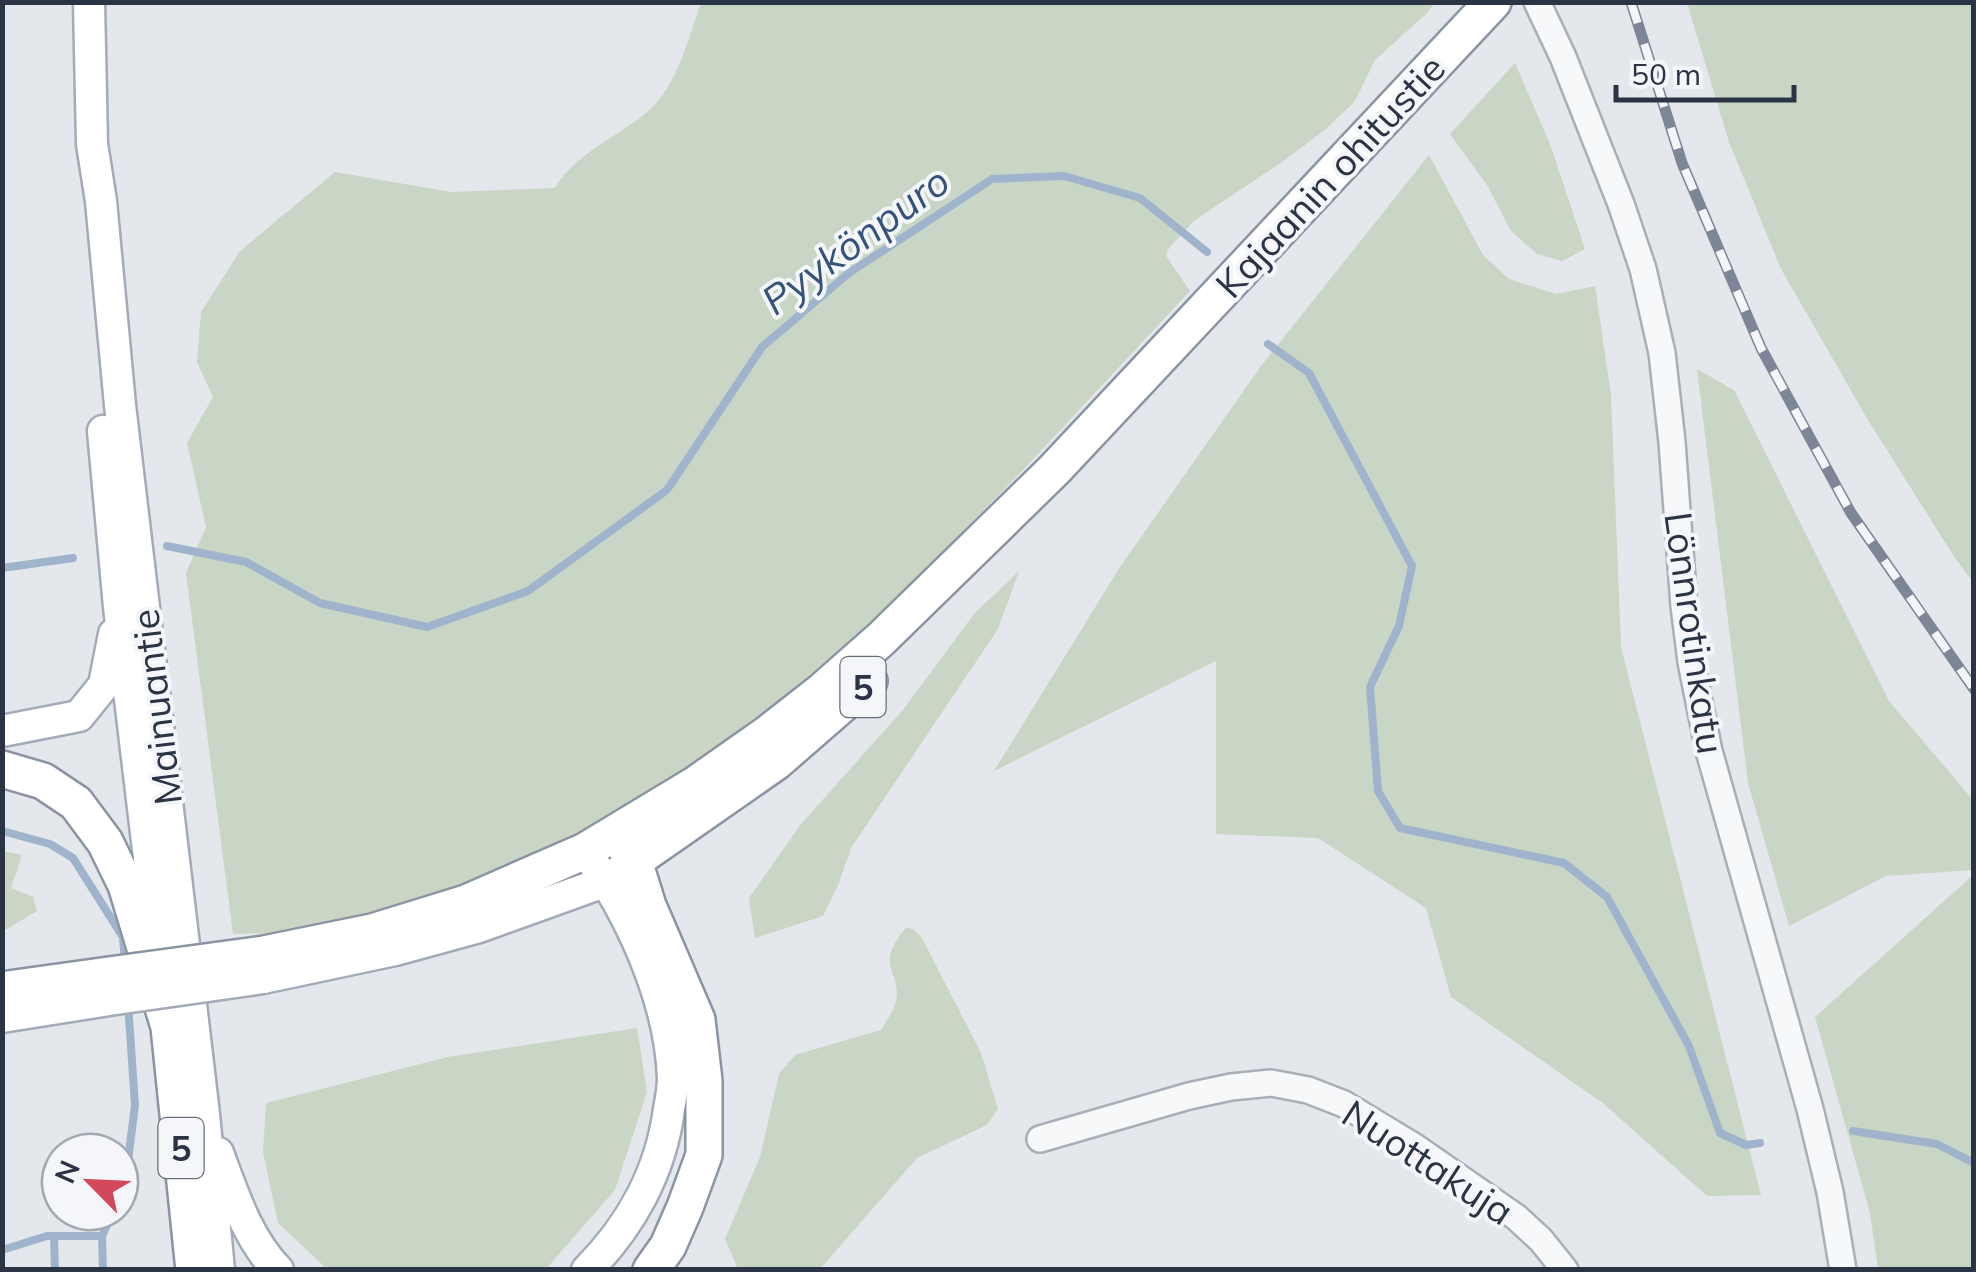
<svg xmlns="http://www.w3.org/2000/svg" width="1976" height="1272" font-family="Mulish,sans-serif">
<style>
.green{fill:#c9d6c5}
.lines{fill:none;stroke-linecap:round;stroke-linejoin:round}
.stream{stroke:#9fb4cc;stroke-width:8}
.minor-casing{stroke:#a9aeb7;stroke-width:30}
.major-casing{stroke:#a3abb8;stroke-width:35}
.highway-casing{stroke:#8b94a3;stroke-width:40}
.minor{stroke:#f7f8fa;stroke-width:25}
.major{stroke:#fff;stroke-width:30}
.highway{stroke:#fff;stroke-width:35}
.rail-casing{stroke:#7d8696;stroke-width:11}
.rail{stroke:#f4f6f9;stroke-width:8;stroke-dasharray:22;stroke-linecap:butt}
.major-bridge-casing{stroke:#a3abb8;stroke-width:35;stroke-linecap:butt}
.highway-bridge-casing{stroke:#8b94a3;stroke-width:40;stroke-linecap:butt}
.major-bridge{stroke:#fff;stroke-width:30}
.highway-bridge{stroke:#fff;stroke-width:35}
.labels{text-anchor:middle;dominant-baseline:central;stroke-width:8;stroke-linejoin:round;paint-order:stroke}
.shield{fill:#f4f6f9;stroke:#676e7b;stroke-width:2.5}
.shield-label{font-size:35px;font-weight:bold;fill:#2b3445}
.street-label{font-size:38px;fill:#2b3445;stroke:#f4f6f9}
.water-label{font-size:40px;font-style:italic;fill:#34527a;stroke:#f4f6f9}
</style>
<rect width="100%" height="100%" fill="#e4e7ec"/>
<path class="green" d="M701 3H1435L1426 14 1375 60 1355 101 1326 129 1285 160 1195 220 1169 248 1166 256 1190 291 1025 468 884 611 805 679 691 768 545 853 445 896 304 932 233 934 186 573 206 527 187 443 213 397 197 362 201 312 240 251 335 172 451 192 555 188C575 154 615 138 645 114 678 86 687 41 701 3Z
M1687 3H1973V582L1955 558 1868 420 1781 269 1729 142Z
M1515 63 1550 144 1585 249 1562 261 1537 254 1511 231 1487 185 1450 134Z
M1429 155 1483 255 1509 279 1556 294 1595 286 1611 395 1621 647 1761 1195 1707 1196 1604 1104 1451 997 1426 908 1318 838 1216 834V661L994 771 1120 567 1261 366Z
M1697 369 1734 390 1889 701 1973 800V870L1886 876 1789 926 1748 783Z
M1019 571 998 629 851 848 839 883 823 916 755 938 749 898 801 824 903 710 974 614Z
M3 851 22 855 11 888 33 897 37 911 7 929H3Z
M1973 875V1269H1878L1870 1213 1815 1017Z
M906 928 913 929 922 938 981 1053 998 1109 987 1125 917 1158 820 1269H738L725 1239 760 1157 779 1074 795 1055 881 1030C885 1023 891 1015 894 1007 907 972 870 969 906 928Z
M637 1028 647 1092 615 1190 546 1269H327L278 1223 263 1152 266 1103 448 1057Z"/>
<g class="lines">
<path class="stream" d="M1268 344 1309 373 1412 566 1399 626 1370 687 1378 791 1400 828 1564 863 1607 897 1689 1046 1720 1133 1746 1145 1760 1143
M167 546 246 562 320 603 427 627 528 591 667 490 762 347 849 273 992 179 1064 176 1140 198 1207 252
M2 568 73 558
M2 831 50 844 73 858 123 937 125 964
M1853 1131 1937 1144 1974 1163
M120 1196 125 1185 135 1105 128 1003
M54 1236 55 1270
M2 1250 47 1236H102
M103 1270 102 1236 113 1212"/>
<g class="minor-casing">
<path id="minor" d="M1537 2 1563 57 1621 204 1643 269 1662 353 1672 442 1684 606 1691 662 1709 751 1810 1109 1830 1192 1843 1270
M1040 1139 1189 1096 1231 1087 1271 1083 1308 1090 1344 1104 1415 1147 1516 1217 1541 1240 1565 1270"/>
</g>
<g class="major-casing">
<path id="major" d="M89 2 92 144 101 201 120 405 204 1114 219 1270
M103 431 119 607 162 967
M2 731 79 716 104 685 114 634
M585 851C631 914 670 1000 673 1078 673 1088 671 1099 669 1109 661 1171 631 1226 587 1270
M263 978 395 950 479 927 607 881 622 869
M2 1017 109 1000
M218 1153C233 1193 247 1238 278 1270"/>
</g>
<g class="highway-casing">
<path id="highway" d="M2 769 43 781 76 803 105 842 126 885 169 1027 194 1270
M622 842 634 861 648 906 697 1020 704 1081V1155L685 1207 668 1246 651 1270
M634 861 776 762 869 681
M264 954 372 932 466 903 585 851 696 784 767 734 822 691 881 639 1054 470 1493 2
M2 990 109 975"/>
</g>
<use href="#minor" class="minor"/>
<use href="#major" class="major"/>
<use href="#highway" class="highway"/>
<g class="rail-casing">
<path id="rail" d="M1631 2 1682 163 1761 348 1851 513 1974 689"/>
</g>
<use href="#rail" class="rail"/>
<g class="major-bridge-casing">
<path id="major-bridge" d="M109 1000 263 978"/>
</g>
<g class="highway-bridge-casing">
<path id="highway-bridge" d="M109 975 264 954"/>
</g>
<use href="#major-bridge" class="major-bridge"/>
<use href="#highway-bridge" class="highway-bridge"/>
</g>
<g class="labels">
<g class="shield">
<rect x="840.5" y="657" width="45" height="60" rx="8"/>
<rect x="158.5" y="1118" width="45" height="60" rx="8"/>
</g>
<g class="shield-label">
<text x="863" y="687">5</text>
<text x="181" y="1148">5</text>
</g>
<g class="street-label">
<text transform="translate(1330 176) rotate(-47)">Kajaanin ohitustie</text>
<text transform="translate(1695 633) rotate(82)">Lönnrotinkatu</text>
<text transform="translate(156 707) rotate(-97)">Mainuantie</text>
<text transform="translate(1428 1162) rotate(33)">Nuottakuja</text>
</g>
<g class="water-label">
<text transform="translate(855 240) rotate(-36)">Pyykönpuro</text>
</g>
</g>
<rect width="1976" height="1272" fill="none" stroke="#2b3445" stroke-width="10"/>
<g transform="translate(90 1182) rotate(294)"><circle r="48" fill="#f4f6f9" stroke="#a4a8b1" stroke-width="2.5"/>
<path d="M0-8L18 38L0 25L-18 38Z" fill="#d1495b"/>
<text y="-15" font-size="28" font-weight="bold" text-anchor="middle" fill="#2b3445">N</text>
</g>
<path d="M1616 85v15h178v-15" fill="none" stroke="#2b3445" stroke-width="5"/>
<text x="1631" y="85" font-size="30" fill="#2b3445" stroke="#f4f6f9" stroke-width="8" paint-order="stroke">50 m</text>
</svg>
